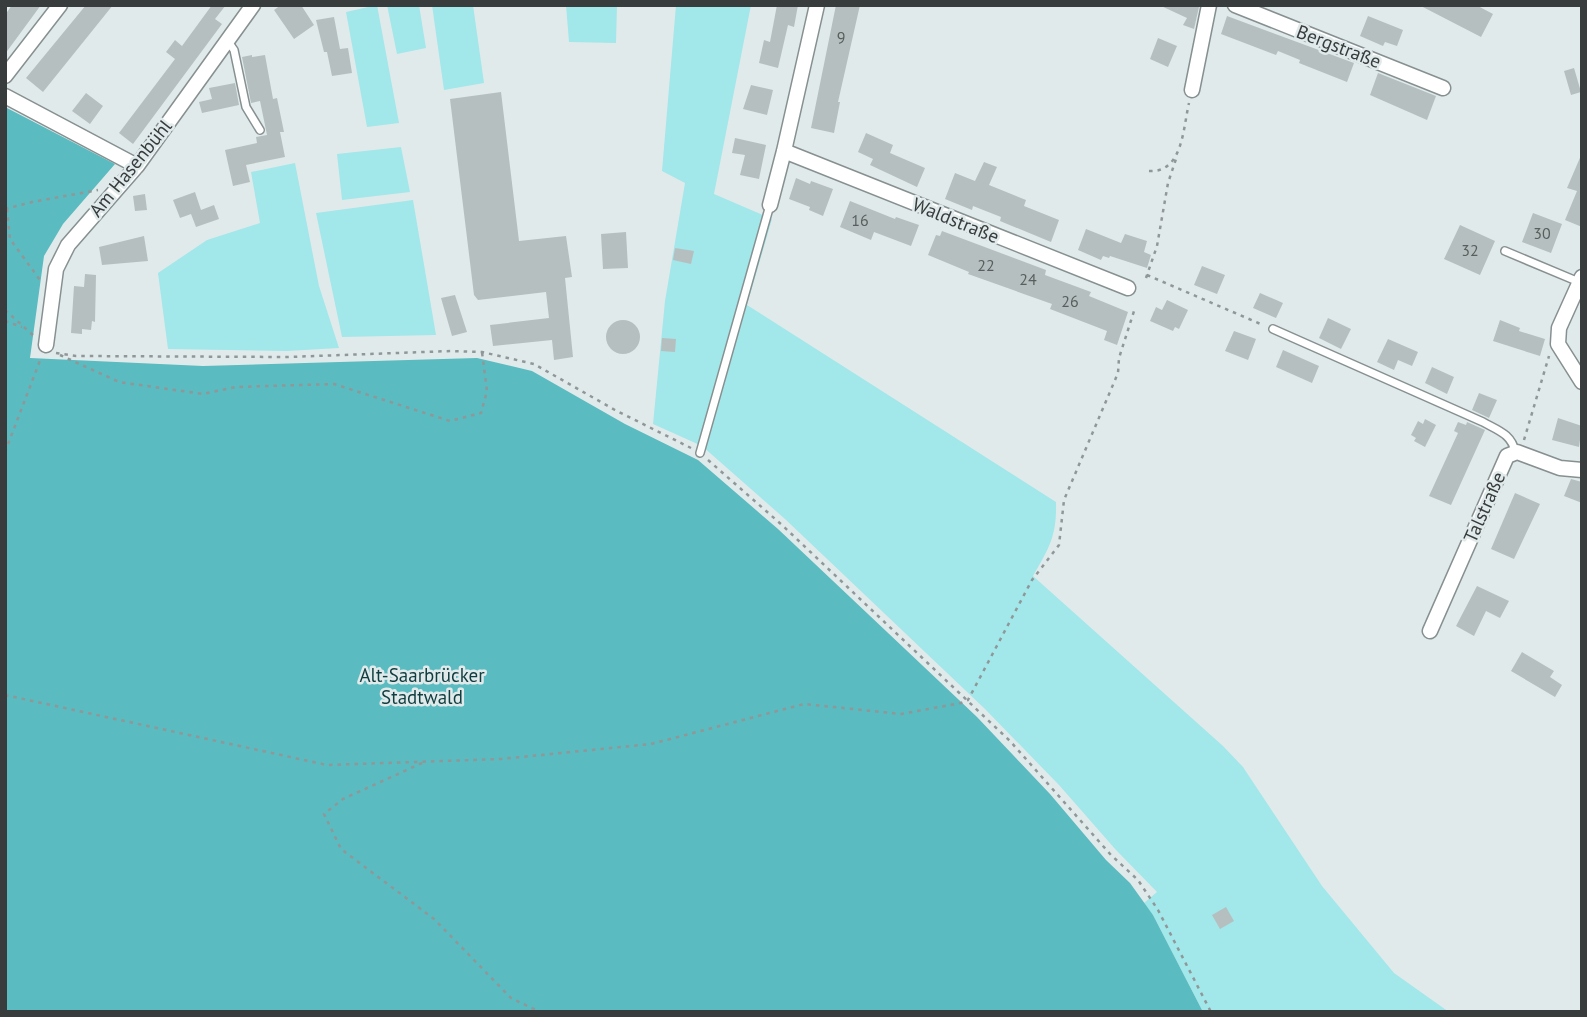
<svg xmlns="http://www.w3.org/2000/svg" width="1587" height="1017" font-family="'PT Sans',sans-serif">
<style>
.green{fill:#a2e7ea}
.forest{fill:#5abbc0}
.building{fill:#b6bfbf}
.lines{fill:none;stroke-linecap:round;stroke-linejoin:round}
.lane-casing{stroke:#879090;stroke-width:10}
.street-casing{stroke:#879090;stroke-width:17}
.path{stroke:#909798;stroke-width:2.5;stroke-dasharray:3.5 5;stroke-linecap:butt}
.lane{stroke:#fff;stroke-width:7}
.street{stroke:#fff;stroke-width:14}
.labels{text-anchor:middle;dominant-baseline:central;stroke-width:5;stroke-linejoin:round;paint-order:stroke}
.number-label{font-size:16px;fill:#585d5d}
.street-label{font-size:19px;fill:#383c3c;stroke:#e1eaeb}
.park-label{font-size:19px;fill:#0f3d3f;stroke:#e1eaeb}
</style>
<rect width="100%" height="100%" fill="#e1eaeb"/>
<path class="green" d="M377 5 399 123 367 127 346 12Z
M387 5H419L426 48 397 54Z
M432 5H473L484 83 444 90Z
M566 5H617L616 43 569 42Z
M676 5H751L714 194 772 219 747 305 1056 502C1057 536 1049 548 1033 576L1223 746 1243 767 1322 886 1394 973 1449 1012H1203L1153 915 1144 903 1157 892 1116 850 1059 785 985 709 785 519 702 446 653 424 665 301 685 183 662 171Z
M401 147 410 192 342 200 337 154Z
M295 163 319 286 339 348 287 351 168 349 158 273 207 240 260 223 251 172Z
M413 200 436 335 342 337 316 213Z"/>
<path class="forest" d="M5 107 115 164 63 224 44 256 30 358 203 366 477 358 532 371 625 424 698 460 778 529 977 717 1050 794 1106 860 1130 883 1153 915 1203 1012H5Z"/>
<path class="building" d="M12 5H41L5 54V15Z
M86 5H113L43 92 26 78Z
M212 5H226L215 19 222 24 133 144 119 133 175 59 166 52 175 40 182 46Z
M281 5H301L314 25 294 39 274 10Z
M777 5H798L794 27 788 25 778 68 759 63 764 40 770 42Z
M836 5H860L838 102H840L834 133 811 128Z
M1159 5 1199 7 1194 29 1183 25 1187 18Z
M1419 5H1476L1493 14 1481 37Z
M1227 16 1354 63 1347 82 1299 63 1300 60 1278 51 1276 55 1221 34Z
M1368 16 1403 30 1397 46 1385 42 1383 46 1360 36Z
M334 17 340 49 348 48 352 73 332 76 327 52H324L316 20Z
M1158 38 1177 46 1168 67 1150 59Z
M252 55V57L265 55 273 99 277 98 284 132H280L285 157 246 165 250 182 233 186 225 150 257 143 256 137 267 135 260 101 251 103 242 57Z
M1574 68 1581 92 1571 95 1564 71Z
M1378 73 1436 96 1427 120 1370 95Z
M235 83 239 105 202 113 199 102 212 99 209 88Z
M751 85 773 90 767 115 743 109Z
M501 92 519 241 566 236 572 277 565 278 573 357 554 360 552 340 493 346 490 325 549 318 546 292 478 300 474 295 450 99Z
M86 93 103 106 90 124 72 111Z
M866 133 893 145 890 153 925 168 917 187 870 165 873 159 858 152Z
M735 138 766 145 759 179 740 175 745 155 732 153Z
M1582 153V227L1565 220 1577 191 1567 188Z
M984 162 997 167 989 185 1026 200 1024 206 1059 220 1051 242 1000 221 1001 217 973 206 972 210 945 199 955 173 975 181Z
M796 178 810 184 811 181 833 189 823 216 809 210 810 207 789 199Z
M195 192 201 210 214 205 219 219 196 227 191 214 180 218 173 200Z
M145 194 147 210 135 211 133 196Z
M850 201 895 219 896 217 919 225 911 246 874 232 871 240 840 227Z
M1533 213 1562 224 1551 253 1522 242Z
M1460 225 1495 241 1480 275 1444 259Z
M1086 229 1121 243 1125 234 1147 241 1144 252 1151 255 1147 268 1110 256 1109 258 1103 256 1101 260 1078 250Z
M942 231 1046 270 1045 275 1091 292 1089 296 1128 312 1117 345 1104 340 1107 331 1050 309 1052 304 968 274 969 272 928 255 936 235 940 236Z
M626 232 628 268 603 269 601 234Z
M144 236 148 261 102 265 99 247Z
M675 248 694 251 691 264 673 260Z
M1202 266 1225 275 1217 294 1194 285Z
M85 274 96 275 95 322 92 321 91 330 82 329V334L71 333 74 286 84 287Z
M1260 293 1283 303 1276 318 1253 308Z
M455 295 467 332 452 336 441 298Z
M1167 300 1188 310 1179 329 1175 327 1173 331 1150 321 1156 307 1162 310Z
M1328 318 1351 329 1341 349 1319 338Z
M606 337a17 17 0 1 1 34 0a17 17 0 1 1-34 0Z
M1500 320 1520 328 1519 331 1545 339 1540 356 1493 341Z
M1234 331 1256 339 1248 360 1225 351Z
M662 338 676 339 675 352 661 351Z
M1388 339 1418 352 1412 366 1398 360 1394 370 1377 362Z
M1283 350 1319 366 1312 383 1276 367Z
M1432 367 1454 377 1447 394 1425 383Z
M1479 393 1497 400 1489 418 1472 410Z
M1558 418 1582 426 1579 447 1552 440Z
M1425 419 1436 425 1425 447 1414 441 1416 438 1411 435 1418 421 1423 424Z
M1458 422 1466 425 1467 422 1485 430 1451 505 1429 496 1458 433 1454 431Z
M1571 479 1582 482V503L1564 496Z
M1515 493 1540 504 1514 559 1491 549Z
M1477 586 1509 601 1500 618 1486 611 1474 636 1456 626Z
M1522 652 1554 671 1550 677 1562 685 1555 697 1511 671Z
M1226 907 1234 921 1220 929 1212 915Z"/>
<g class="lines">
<g class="lane-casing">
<path id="lane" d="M227 40 234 50 246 107 260 130
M1505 251 1579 282
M1273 329 1483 422C1497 430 1512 434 1515 452
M700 453 770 205"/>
</g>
<g class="street-casing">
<path id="street" d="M1235 5 1443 88
M5 76 60 5
M1192 90 1209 5
M5 96 137 166
M784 151 1128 288
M770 205 784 151 817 5
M1582 277 1559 328 1558 344 1582 382
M46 345 56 269 68 245 137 166 253 5
M1430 631 1507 456 1517 452 1560 468 1582 470"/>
</g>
<path class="path" d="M1149 171C1183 173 1183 128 1189 103
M5 209 32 202 98 190
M7 209 10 239 40 280
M1147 275 1263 325
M1146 278 1157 246 1168 183 1176 159
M5 310 34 336
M5 321 22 327
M56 353 76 356 288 357 451 351 482 352 534 364 615 410 691 448
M60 355 119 382 203 394 236 387 334 384 450 421 481 413 487 391 482 352
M1524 440 1549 356
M5 452 41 358
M708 460 782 525 1010 741 1111 855 1138 880 1158 910 1211 1012
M5 695 327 765 501 759 651 744 804 704 901 714 961 703 968 700 1032 580 1059 545 1064 500 1118 373 1119 358 1135 308
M422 763 343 799 324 814 341 849 434 919 511 998 540 1012"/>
<use href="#lane" class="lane"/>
<use href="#street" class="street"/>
</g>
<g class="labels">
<g class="number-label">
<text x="841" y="37">9</text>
<text x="860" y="220">16</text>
<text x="1542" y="233">30</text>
<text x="1470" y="250">32</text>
<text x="986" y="265">22</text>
<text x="1028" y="279">24</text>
<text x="1070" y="301">26</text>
</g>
<g class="street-label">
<text transform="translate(1339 46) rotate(21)">Bergstraße</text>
<text transform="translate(130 168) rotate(-51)">Am Hasenbühl</text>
<text transform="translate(956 220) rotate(22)">Waldstraße</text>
<text transform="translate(1484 507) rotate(-66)">Talstraße</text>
</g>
<g class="park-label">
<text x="422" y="675">Alt-Saarbrücker<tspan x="422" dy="22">Stadtwald</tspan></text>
</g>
</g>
<rect width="1587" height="1017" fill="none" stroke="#383c3c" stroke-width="14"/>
</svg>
